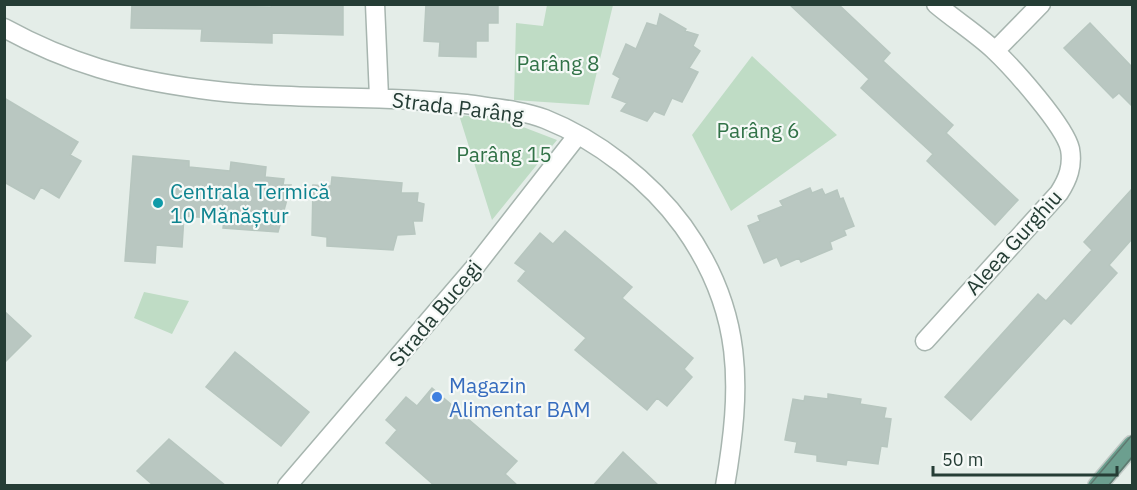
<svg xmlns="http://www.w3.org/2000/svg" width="1137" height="490" font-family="'IBM Plex Sans',sans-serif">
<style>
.green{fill:#bfdcc5}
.building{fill:#b9c7c1;stroke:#b7c6bf;stroke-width:1.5}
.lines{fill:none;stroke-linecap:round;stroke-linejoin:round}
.minor-casing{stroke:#a7b5af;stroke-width:21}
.major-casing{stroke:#c2c9c6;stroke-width:21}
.minor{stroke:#fff;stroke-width:18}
.major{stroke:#6c9f8f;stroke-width:18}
.tram{stroke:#5f7970;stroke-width:1.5}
.culture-dot{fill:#0f9aa8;stroke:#f5f9f7;stroke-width:2}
.shop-dot{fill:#3f7fe0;stroke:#f5f9f7;stroke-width:2}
.labels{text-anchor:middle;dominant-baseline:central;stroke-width:4.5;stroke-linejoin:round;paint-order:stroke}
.park-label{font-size:21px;fill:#317247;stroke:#f5f9f7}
.street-label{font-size:21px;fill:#253d35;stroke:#f5f9f7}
.culture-label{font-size:21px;fill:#0d838f;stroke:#f5f9f7;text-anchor:start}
.shop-label{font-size:21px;fill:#366cbe;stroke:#f5f9f7;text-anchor:start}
</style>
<rect width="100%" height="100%" fill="#e4ede8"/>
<path class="green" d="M547 5H613L589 105 514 100 516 23 543 26Z
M752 56 837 135 731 211 692 135Z
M459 115 505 120 557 140 492 220Z
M144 292 189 301 172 334 134 318Z"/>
<path class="building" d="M132 4 271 7 272 4H343V35L272 33V43L201 41 202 29 131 28Z
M426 4H498V23H488V41H476V57L439 56 440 42 424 41Z
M789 4H838L890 53 883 61 953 125 946 133 1018 200 995 225 927 161 933 154 861 88 869 79Z
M660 14 686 29 685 31 698 35 693 46 700 51 689 68 698 72 682 102 672 98 664 115 654 111 647 121 621 111 627 103 612 97 620 78 613 74 626 44 636 49 647 23 657 26Z
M1090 23 1132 67V106L1119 93 1113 98 1064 48Z
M4 98 78 142 70 155 81 161 59 198 41 187 34 199 4 182Z
M133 156 189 161V167L230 171 231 162 266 167 265 177 284 179 283 185H291L278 232 223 228 224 219 184 216 182 247 156 245 155 263 125 261Z
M332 177 402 183 401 193H418L417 202 424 204 422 221H413L415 234 397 235 393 250 327 246V237L312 235 313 185 331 186Z
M810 188 812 193 822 189 825 195 837 190 840 199 843 198 854 226 844 230 846 235 830 242 832 249 801 262 799 258 781 266 777 257 764 263 748 226 760 221 758 216 783 206 780 201Z
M1132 189V239L1109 265 1117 273 1071 324 1064 318 971 420 945 397 1038 294 1046 301 1092 250 1084 242Z
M565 231 632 287 622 298 693 358 684 369 692 377 667 406 657 398 647 410 575 350 586 338 518 281 526 271 515 263 540 233 553 244Z
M4 311 31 336 4 363Z
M235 352 309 412 281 446 206 387Z
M432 388 517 461 505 474 518 486H435L386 443 397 430 386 420 406 397 417 406Z
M828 394 861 399 860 404 886 408 884 418 891 419 887 447 881 446 878 464 847 460 846 465 817 461V455L795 452 797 442 785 440 793 399 804 401 805 396 828 399Z
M169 439 226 486H154L137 471Z
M623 452 659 486H593Z"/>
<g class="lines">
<g class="minor-casing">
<path id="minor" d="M375 4 379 97
M4 28C70 64 126 79 200 89 288 101 378 94 466 104 492 108 521 110 545 119 598 140 650 181 683 226 744 311 742 387 725 486
M995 51 1041 4
M925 341 1059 193C1068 179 1073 166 1070 149 1065 126 1013 68 994 50 977 34 955 20 936 4
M287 486 474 268 577 136"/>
</g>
<g class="major-casing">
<path id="major" d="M1097 486 1132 445"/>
</g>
<use href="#minor" class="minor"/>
<use href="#major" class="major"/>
<path class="tram" d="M1089 486 1132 435
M1108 486 1132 457"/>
</g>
<circle class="culture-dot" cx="158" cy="203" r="6"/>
<circle class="shop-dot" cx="437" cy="397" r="6"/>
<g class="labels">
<g class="park-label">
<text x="558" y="63">Parâng 8</text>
<text x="758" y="130">Parâng 6</text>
<text x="504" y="154">Parâng 15</text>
</g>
<g class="street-label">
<text transform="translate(458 107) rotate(7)">Strada Parâng</text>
<text transform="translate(1013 242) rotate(-48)">Aleea Gurghiu</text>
<text transform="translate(435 313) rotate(-50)">Strada Bucegi</text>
</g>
<g class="culture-label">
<text x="170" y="191">Centrala Termică<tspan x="170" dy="24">10 Mănăștur</tspan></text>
</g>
<g class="shop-label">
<text x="449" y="385">Magazin<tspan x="449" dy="24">Alimentar BAM</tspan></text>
</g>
</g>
<rect width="1137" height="490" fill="none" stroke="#253d35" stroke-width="12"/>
<path d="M933 466v9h184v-9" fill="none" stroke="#253d35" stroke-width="3"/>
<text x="942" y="466" font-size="18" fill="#253d35" stroke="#f5f9f7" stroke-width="4.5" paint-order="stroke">50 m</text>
</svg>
